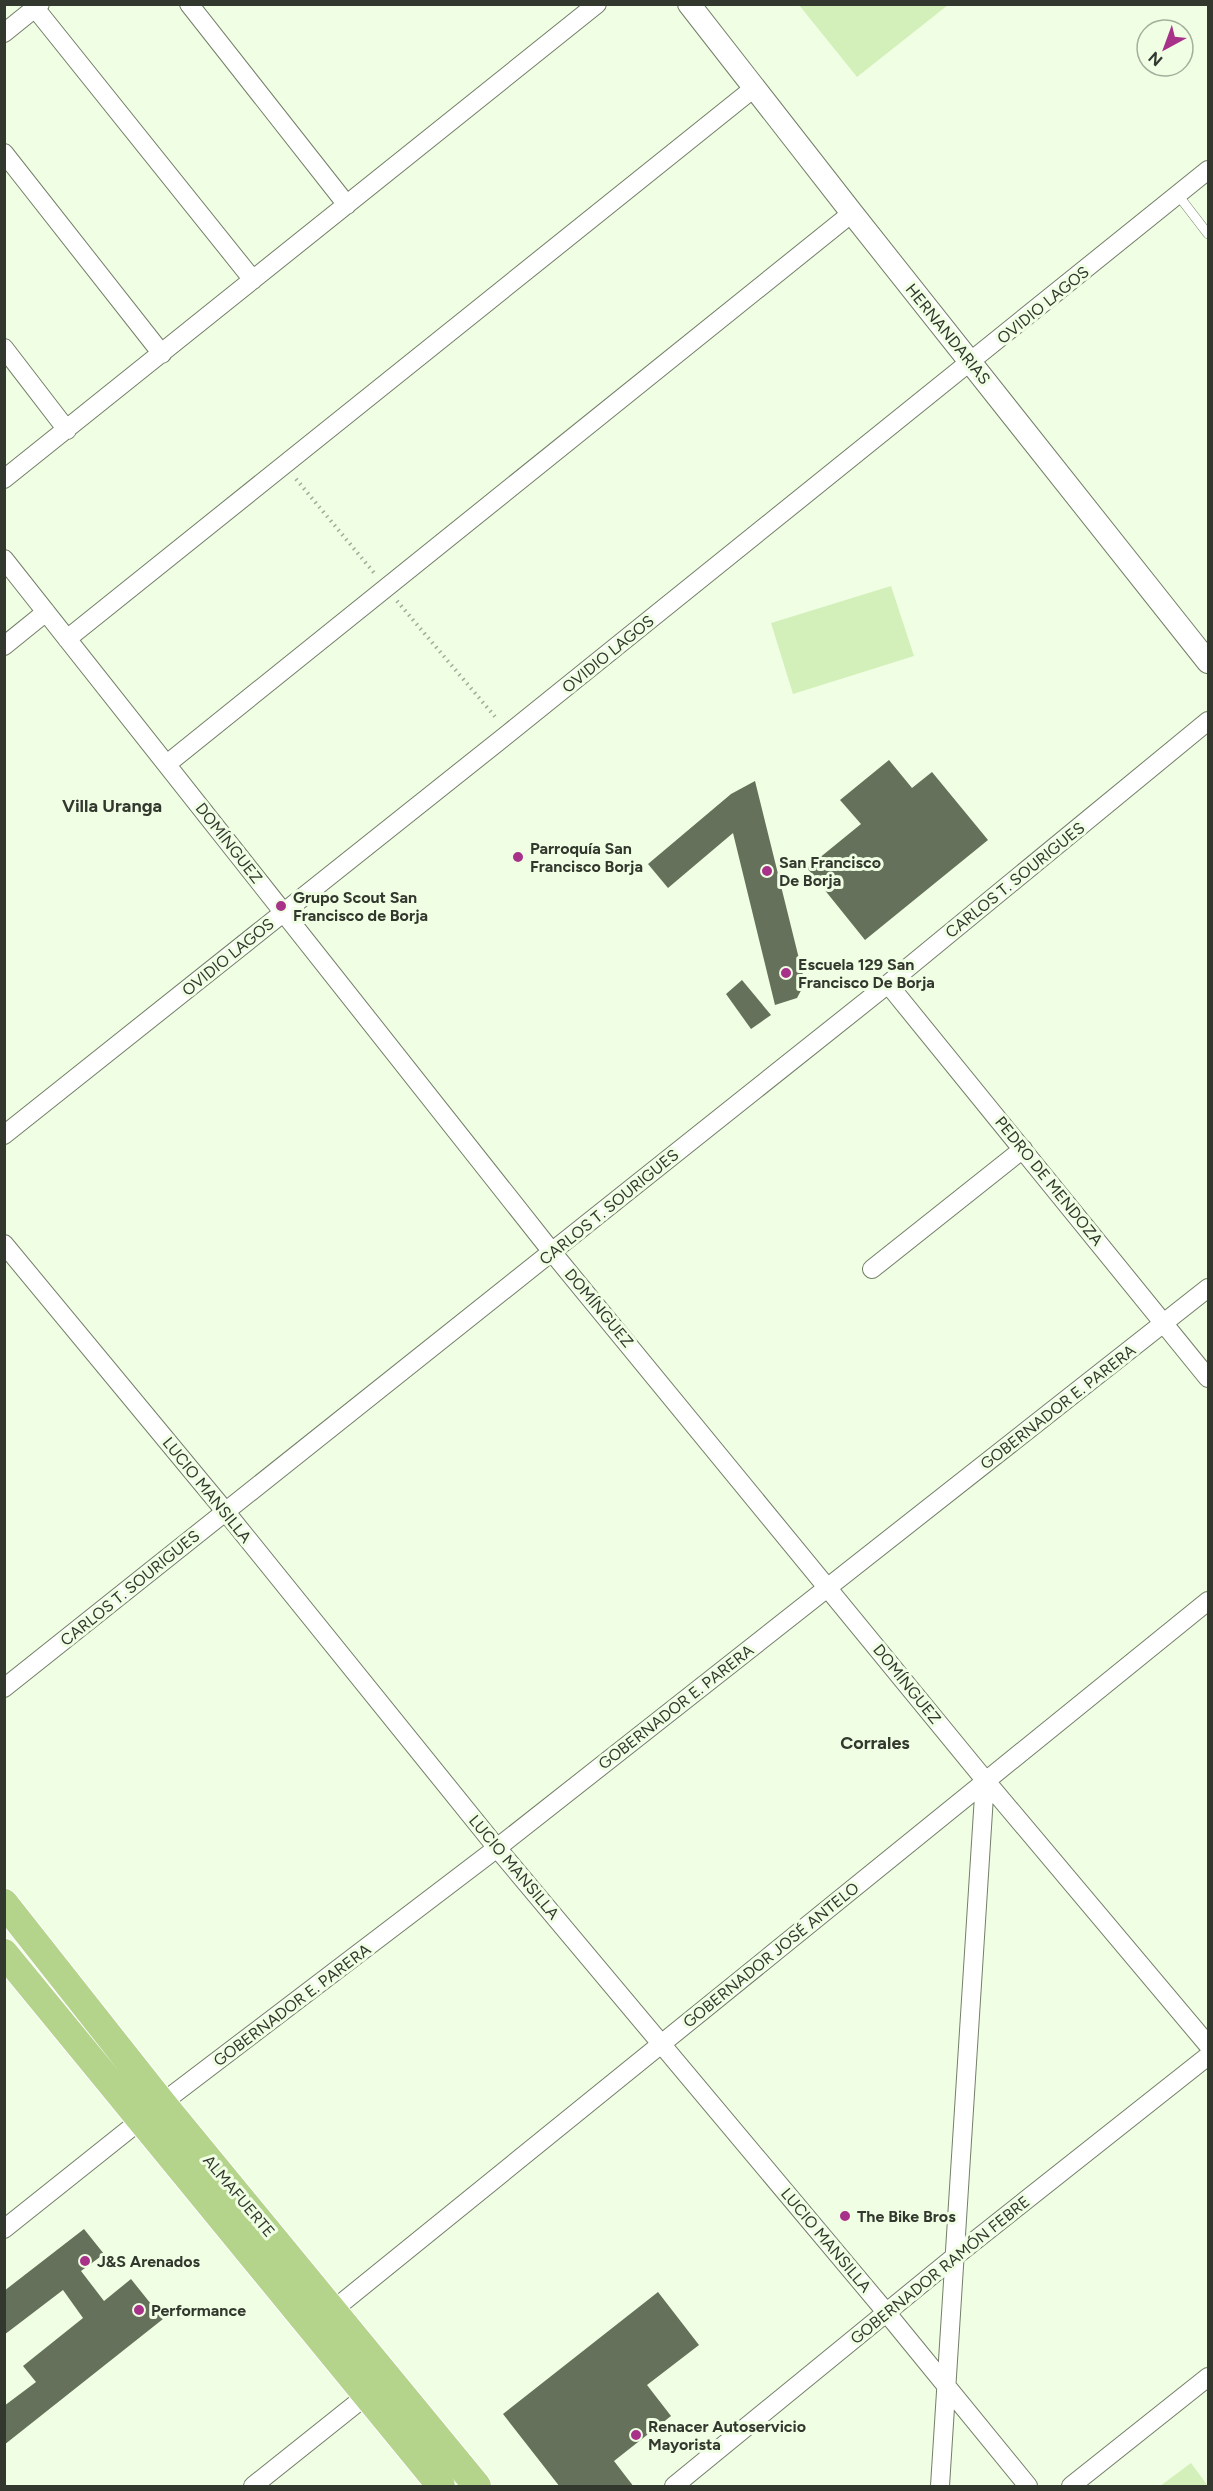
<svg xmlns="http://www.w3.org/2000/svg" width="1213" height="2491" font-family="Figtree,sans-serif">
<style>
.garden{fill:#d4f0ba}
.building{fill:#66715b}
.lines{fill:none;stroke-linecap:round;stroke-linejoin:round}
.service-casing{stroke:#747f69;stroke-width:10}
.minor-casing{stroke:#747f69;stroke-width:20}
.tertiary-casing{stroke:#747f69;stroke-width:24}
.primary-casing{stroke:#fff;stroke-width:30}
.path{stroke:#a2ac98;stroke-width:4;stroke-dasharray:1.5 4.5;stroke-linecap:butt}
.service{stroke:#fff;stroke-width:9}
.minor{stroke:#fff;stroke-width:18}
.tertiary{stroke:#fff;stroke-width:22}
.primary{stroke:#b5d48b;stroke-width:28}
.poi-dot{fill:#a8328a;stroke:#f0fee4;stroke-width:2}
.labels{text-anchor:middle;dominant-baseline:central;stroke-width:6;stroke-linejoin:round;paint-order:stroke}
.street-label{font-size:16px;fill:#33382e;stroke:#f0fee4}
.poi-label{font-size:16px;font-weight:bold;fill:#33382e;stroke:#f0fee4;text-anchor:start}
.neighbourhood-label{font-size:18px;font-weight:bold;fill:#33382e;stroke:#f0fee4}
</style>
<rect width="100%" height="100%" fill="#f0fee4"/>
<path class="garden" d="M799 5H948L857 77Z
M891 586 914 656 793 694 771 623Z
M1191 2463 1208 2486H1160Z"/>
<path class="building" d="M889 760 912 788 932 772 988 840 865 940 807 868 861 824 840 800Z
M755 781 805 983 797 998 775 1005 733 833 668 888 648 864 731 794Z
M742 980 771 1015 751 1029 726 994Z
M84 2229 104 2254 81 2271 104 2301 131 2279 163 2319 4 2445V2406L36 2382 23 2366 83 2318 63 2290 4 2335V2291Z
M658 2292 699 2345 647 2385 671 2416 614 2461 634 2487H560L503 2414Z"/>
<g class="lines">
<g class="service-casing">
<path id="service" d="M1178 195 1208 234"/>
</g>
<g class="minor-casing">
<path id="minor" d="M189 4 347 205
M35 8 253 280
M4 33 40 4
M4 153 162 354
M4 348 67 430
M4 479 597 4
M4 559 552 1252 985 1780 1208 2045
M67 639 754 88
M4 646 46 612
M167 764 852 213
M888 984 1208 1378
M4 1135 509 733 1208 170
M4 1244 225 1511 497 1848 886 2312 1028 2486
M872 1269 1023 1149
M4 1688 888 984 1208 721
M4 2229 162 2103 497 1848 1208 1288
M333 2310 1208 1601
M253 2486 367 2395
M674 2486 953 2258 1208 2056
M940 2486 985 1780
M1071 2486 1208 2377"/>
</g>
<g class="tertiary-casing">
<path id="tertiary" d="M689 4 852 213 1208 662"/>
</g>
<g class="primary-casing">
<path id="primary" d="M4 1903 162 2103 477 2486
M4 1953 441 2486"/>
</g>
<path class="path" d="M296 479 375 574
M397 601 497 719"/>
<use href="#service" class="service"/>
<use href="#minor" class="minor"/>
<use href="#tertiary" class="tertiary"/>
<use href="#primary" class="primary"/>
</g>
<g class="poi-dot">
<circle cx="518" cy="857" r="6"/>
<circle cx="767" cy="871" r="6"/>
<circle cx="281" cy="906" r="6"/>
<circle cx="786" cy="973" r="6"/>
<circle cx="845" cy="2216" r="6"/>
<circle cx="85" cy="2261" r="6"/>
<circle cx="139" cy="2310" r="6"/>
<circle cx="636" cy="2435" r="6"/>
</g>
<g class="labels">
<g class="street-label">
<text transform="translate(1043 305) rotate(-39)">OVIDIO LAGOS</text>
<text transform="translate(948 334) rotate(51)">HERNANDARIAS</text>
<text transform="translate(608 654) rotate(-39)">OVIDIO LAGOS</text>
<text transform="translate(229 843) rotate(52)">DOMÍNGUEZ</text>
<text transform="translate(1015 880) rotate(-39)">CARLOS T. SOURIGUES</text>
<text transform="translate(228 957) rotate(-39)">OVIDIO LAGOS</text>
<text transform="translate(1049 1181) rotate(51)">PEDRO DE MENDOZA</text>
<text transform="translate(609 1207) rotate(-39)">CARLOS T. SOURIGUES</text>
<text transform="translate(599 1308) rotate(50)">DOMÍNGUEZ</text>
<text transform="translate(1058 1407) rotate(-38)">GOBERNADOR E. PARERA</text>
<text transform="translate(207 1490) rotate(51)">LUCIO MANSILLA</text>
<text transform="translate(130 1588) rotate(-39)">CARLOS T. SOURIGUES</text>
<text transform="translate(907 1684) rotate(51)">DOMÍNGUEZ</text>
<text transform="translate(676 1707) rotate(-38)">GOBERNADOR E. PARERA</text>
<text transform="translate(514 1867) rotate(50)">LUCIO MANSILLA</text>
<text transform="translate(771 1955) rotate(-39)">GOBERNADOR JOSÉ ANTELO</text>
<text transform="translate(292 2005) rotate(-37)">GOBERNADOR E. PARERA</text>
<text transform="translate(239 2196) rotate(50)">ALMAFUERTE</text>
<text transform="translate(826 2240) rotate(50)">LUCIO MANSILLA</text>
<text transform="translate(940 2270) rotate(-39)">GOBERNADOR RAMÓN FEBRE</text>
</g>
<g class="poi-label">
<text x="530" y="848">Parroquía San<tspan x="530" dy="18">Francisco Borja</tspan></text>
<text x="779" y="862">San Francisco<tspan x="779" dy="18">De Borja</tspan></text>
<text x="293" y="897">Grupo Scout San<tspan x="293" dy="18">Francisco de Borja</tspan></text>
<text x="798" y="964">Escuela 129 San<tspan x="798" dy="18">Francisco De Borja</tspan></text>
<text x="857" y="2216">The Bike Bros</text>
<text x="97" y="2261">J&amp;S Arenados</text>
<text x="151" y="2310">Performance</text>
<text x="648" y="2426">Renacer Autoservicio<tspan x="648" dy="18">Mayorista</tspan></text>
</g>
<g class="neighbourhood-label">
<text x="112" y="806">Villa Uranga</text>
<text x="875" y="1743">Corrales</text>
</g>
</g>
<rect width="1213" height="2491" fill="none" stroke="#33382e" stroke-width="12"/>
<g transform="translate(1165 48) rotate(221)"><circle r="28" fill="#f0fee4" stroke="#a4af9b" stroke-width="1.5"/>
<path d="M0-4.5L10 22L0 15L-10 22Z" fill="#a8328a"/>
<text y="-9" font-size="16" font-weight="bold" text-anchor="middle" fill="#33382e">N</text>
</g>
</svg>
